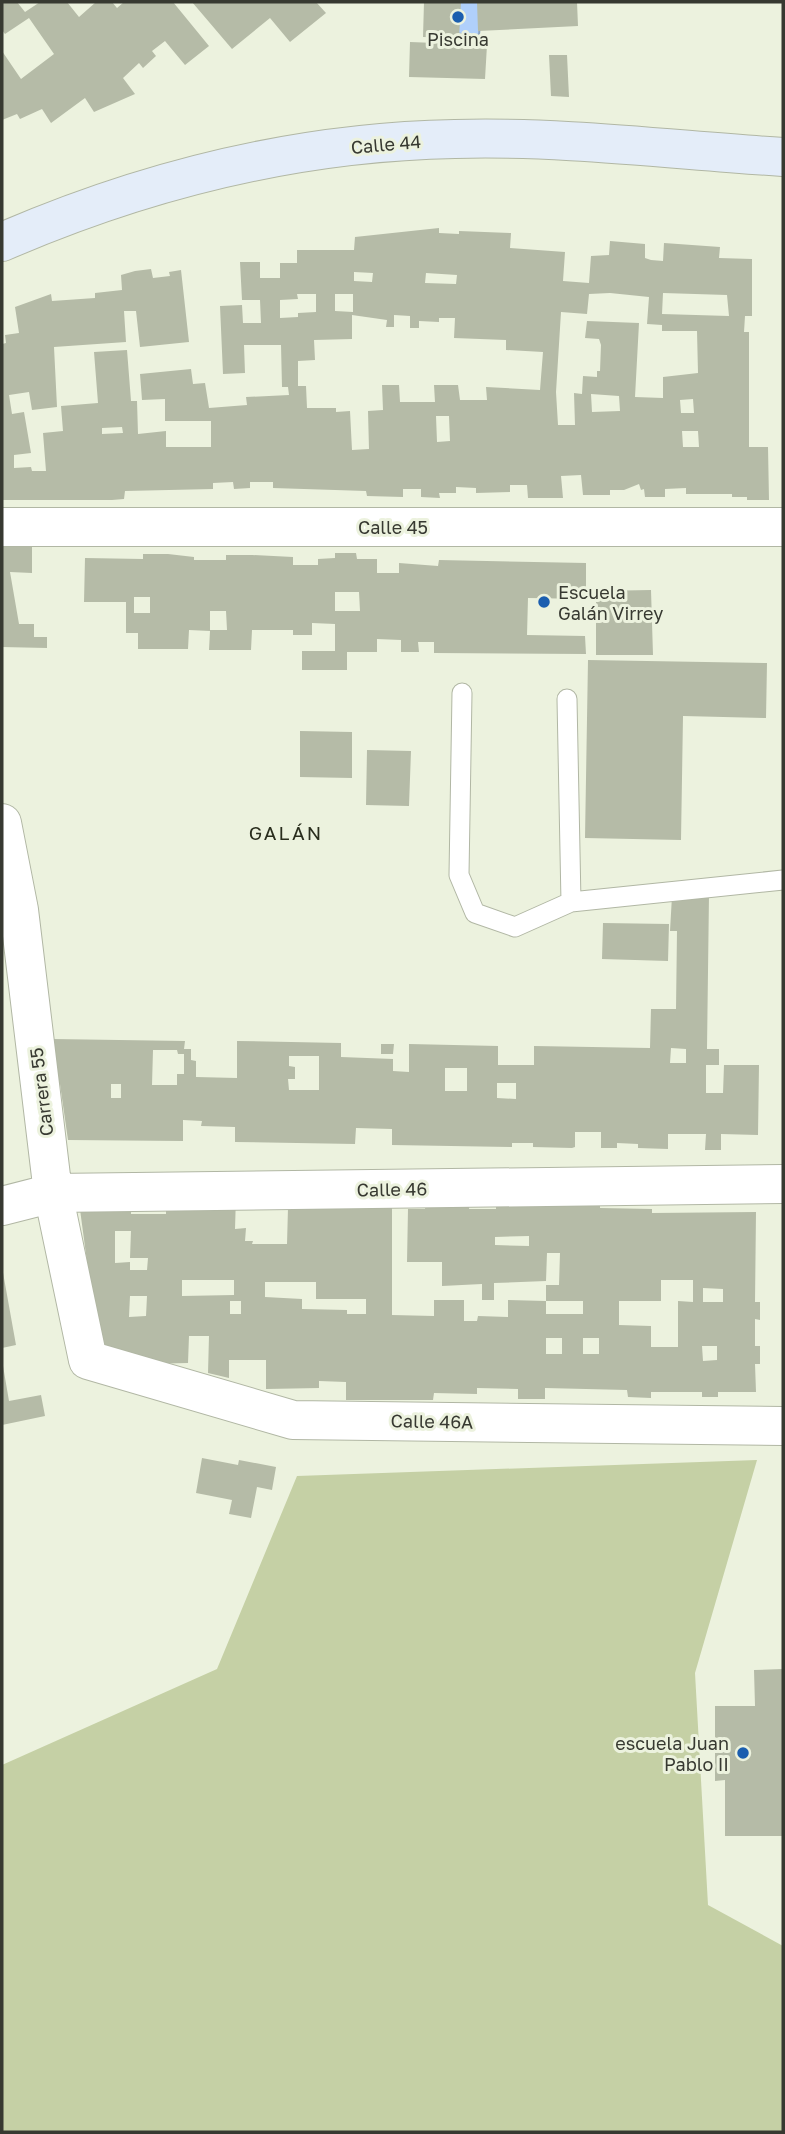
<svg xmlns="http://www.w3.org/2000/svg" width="785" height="2134" font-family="'Golos Text',sans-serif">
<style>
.green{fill:#c5d0a5}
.water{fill:#b0d0fb;stroke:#8ca3be;stroke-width:2}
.building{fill:#b5bba7;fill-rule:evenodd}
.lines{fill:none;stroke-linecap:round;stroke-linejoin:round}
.service-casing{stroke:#b1b7a4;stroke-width:21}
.minor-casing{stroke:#b1b7a4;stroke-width:40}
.secondary-casing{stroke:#b1b7a4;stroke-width:40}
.service{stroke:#fff;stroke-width:19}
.minor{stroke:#fff;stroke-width:38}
.secondary{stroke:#e4edf9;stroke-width:38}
.poi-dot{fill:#1b5eaf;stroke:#ecf2de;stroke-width:2.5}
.labels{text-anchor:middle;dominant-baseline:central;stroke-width:6;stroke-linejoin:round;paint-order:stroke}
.poi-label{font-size:18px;fill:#373931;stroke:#ecf2de}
.street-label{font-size:18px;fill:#373931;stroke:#ecf2de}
.neighbourhood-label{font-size:19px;letter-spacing:2px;fill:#2a2e1e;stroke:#ecf2de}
</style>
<rect width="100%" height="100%" fill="#ecf2de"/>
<path class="green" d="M757 1460 695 1673 708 1905 783 1946V2132H2V1765L217 1669 297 1476Z"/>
<path class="water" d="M436 2H482L479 35 433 32Z"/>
<path class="building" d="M2 2H17L25 12 40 2H67L79 17 96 2H112L117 8 124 2H173L209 46 185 65 165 41 152 51 156 56 143 68 139 63 123 78 135 94 94 112 85 98 51 123 42 109 20 119 17 114 2 120V51L21 79 54 54 29 18 5 34 2 30Z
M192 2H316L326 13 290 42 270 18 232 49Z
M424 2H461L459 38 423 37Z
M477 2H577L578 26 478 31Z
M410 42 487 45 485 79 409 77Z
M549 55H567L569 97 551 96Z
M439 228V233L459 234V231L511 233 510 248 565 252 563 281 589 283 591 256 609 255 610 241 645 244V258L651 260 663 261 664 243 720 247 719 258 752 259V316H745L744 332H749V447H768L769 500H747V497H732V494H686V488L665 489V497H645L644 489 641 490 639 484 624 490H610V495H583L581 475 561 476 563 498H528L527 485H510V492L476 493V488L456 487V493H439L440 498 421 497V489H403V497L367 496 366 491 273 488V482H250V488L234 489 233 482 213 483V489L125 491 124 499 112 500H2V344L6 343 5 335 19 333 15 307 51 294 52 301 95 298V293L122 290 121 275 135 271 151 269 153 278 170 276 169 272 181 270 189 342 140 347 136 311H124L126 342 54 347 57 407 32 410 29 392 9 395 12 414 24 412 31 453 14 455V468L31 467 32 471H46L43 433 63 431 61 406 98 403 94 352 127 350 131 401H137L138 434 166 431V447H211V421H165V399L142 400 140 374 191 369 193 384 205 383 209 408 247 405 246 397 289 395 288 387H282L281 345H244L245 373 223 374 220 306 242 305 243 323H261L260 300H242L240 262H260V278H280V263H297V250H354L355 237ZM354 272 373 273 372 282 354 281ZM426 273 457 275 456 284 425 283ZM610 293 649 297 647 324 662 325V331H697L698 373 663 377V398L635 397 639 323 587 321 585 338 599 339 601 345 600 371H597V377L583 376 582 394 574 393 575 425H558L556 392 561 312 587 314 589 294ZM663 293 727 295 729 316 662 314ZM297 294H316V312L298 313V317L280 318V300L298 299ZM335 294H353V312L335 311ZM352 315 387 320 386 327H394V315L410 316V328H419V321L439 322V318H455L454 338 506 340V350L543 352 540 390 486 387 487 400H460L458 385H434L435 402H400L399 385H382L383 410 368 411 369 449 352 450 350 411 336 412V408H307L306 386H298V361L315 360 314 340 352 339ZM591 394 619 396 620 411 592 412ZM693 399 694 413H681L680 400ZM436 416H449L450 441 437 442ZM122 427 123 433 102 434V428ZM682 431H698L699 447H683Z
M2 546 32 547V573L10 572 19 624H34V637H47V648L2 647Z
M335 553H356L357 559H377V573H399V563L438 566 439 560 586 563V599L528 598 527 635 585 636 586 654 434 653V642H418L419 652H401V640L377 639V652H347V670H302V651H335V624L312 623V635H293V630H252L251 650H209L210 631 189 630 188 649H138V633H126V602H84L85 558 143 559V554H168L194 557V560H226V555H252L293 557V565H318V559L335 558ZM335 592H359L360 611H335ZM134 597H150V613H134ZM210 611H226L227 630H210Z
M651 590 653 655H596V591Z
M588 660 767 663 766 718 683 716 681 840 585 838Z
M300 731 352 732V778L300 777Z
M367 750 411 751 409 806 366 805Z
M709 895 707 1049H719V1065H706V1093H723L724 1065H759L758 1135 721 1134V1150H705L706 1134H668V1149L638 1148V1144L617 1143V1148H601V1132H575V1147L572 1148 533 1147V1143H512V1147L392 1145V1129L356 1128 355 1144 235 1142V1127L201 1126 202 1121 183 1120V1141L68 1140 60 1084H55L53 1039 185 1041 184 1049H191V1060L196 1061V1077L237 1078V1041L341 1043V1057L393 1059V1071L409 1072V1044L498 1046V1065H534V1046L650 1048 651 1009H676L677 931H670L672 896ZM671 1048 686 1049V1063H670ZM153 1050H177L178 1054H184V1074H177V1085H152ZM289 1056H319V1090H289L288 1079H295V1067L289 1066ZM445 1068H467V1091H445ZM497 1083H516V1099L497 1098ZM111 1084H121V1098H111Z
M603 923 669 924 668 961 602 959Z
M381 1044H394L393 1054H381Z
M236 1196 235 1229 246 1228 245 1241H253L252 1244H287L288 1208H392V1315L434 1316V1300H464V1321H477L478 1316 508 1317V1300L546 1301V1314H583V1301H546V1285H559L560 1253H547L546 1281 494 1283V1300H482V1284L442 1286V1262H407L408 1209H425L426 1199 470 1201 469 1209H496V1201L600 1204V1208L652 1209V1213L756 1212 755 1302H760V1320L755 1319V1346H760V1364H755L756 1392H718V1397H702V1392H651V1398L628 1397 627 1390 545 1388V1399H518V1389L477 1388V1394L434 1393 433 1400H346V1382L319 1381V1388L266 1389V1360H229V1378L208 1373 209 1336H189L188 1363 145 1364 102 1351 97 1336 79 1202 131 1203V1214H166V1209ZM115 1231H131L130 1258H148L147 1270H130V1262L115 1263ZM529 1236V1246L495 1245V1237ZM182 1280H234V1295L182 1296ZM661 1280H693V1302L678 1301V1347H651V1326L619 1325V1301H661ZM265 1282H316V1299H366V1314H347V1310L302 1309V1299L265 1297ZM703 1288 723 1289V1302H703ZM130 1296H147L146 1316 129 1317ZM230 1301H241V1314H230ZM546 1338H562V1354H546ZM583 1338H599V1354H583ZM702 1346H717V1360L703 1361Z
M2 1267 16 1345 2 1348Z
M2 1360 9 1401 41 1395 45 1416 2 1425Z
M202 1458 238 1465 239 1460 276 1467 272 1490 257 1487 251 1518 229 1514 232 1500 196 1493Z
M783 1669V1836H725V1780L715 1781V1706H755L754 1670Z"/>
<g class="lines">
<g class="service-casing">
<path id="service" d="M462 693 459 875 475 913 515 927 571 902 783 880
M567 699 571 902"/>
</g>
<g class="minor-casing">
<path id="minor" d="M2 527H783
M2 823 19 910 53 1193 88 1360 293 1420 783 1426
M2 1206 53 1193 783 1184"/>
</g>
<g class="secondary-casing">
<path id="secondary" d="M2 242C145 180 298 142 455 139 564 136 674 150 783 157"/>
</g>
<use href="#service" class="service"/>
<use href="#minor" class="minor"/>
<use href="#secondary" class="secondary"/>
</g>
<g class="poi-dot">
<circle cx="458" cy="17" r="7"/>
<circle cx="544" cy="602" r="7"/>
<circle cx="743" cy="1753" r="7"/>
</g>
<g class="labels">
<g class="poi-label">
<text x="458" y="39">Piscina</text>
<text x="558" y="592" text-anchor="start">Escuela<tspan x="558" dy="21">Galán Virrey</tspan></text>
<text x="729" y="1743" text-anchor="end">escuela Juan<tspan x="729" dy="21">Pablo II</tspan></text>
</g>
<g class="street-label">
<text transform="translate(386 144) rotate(-5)">Calle 44</text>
<text x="393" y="527">Calle 45</text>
<text transform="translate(41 1092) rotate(-97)">Carrera 55</text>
<text transform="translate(392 1189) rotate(-1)">Calle 46</text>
<text transform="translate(432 1421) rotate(1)">Calle 46A</text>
</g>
<g class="neighbourhood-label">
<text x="286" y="832">GALÁN</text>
</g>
</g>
<rect width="785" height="2134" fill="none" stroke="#373931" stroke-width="7"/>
</svg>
